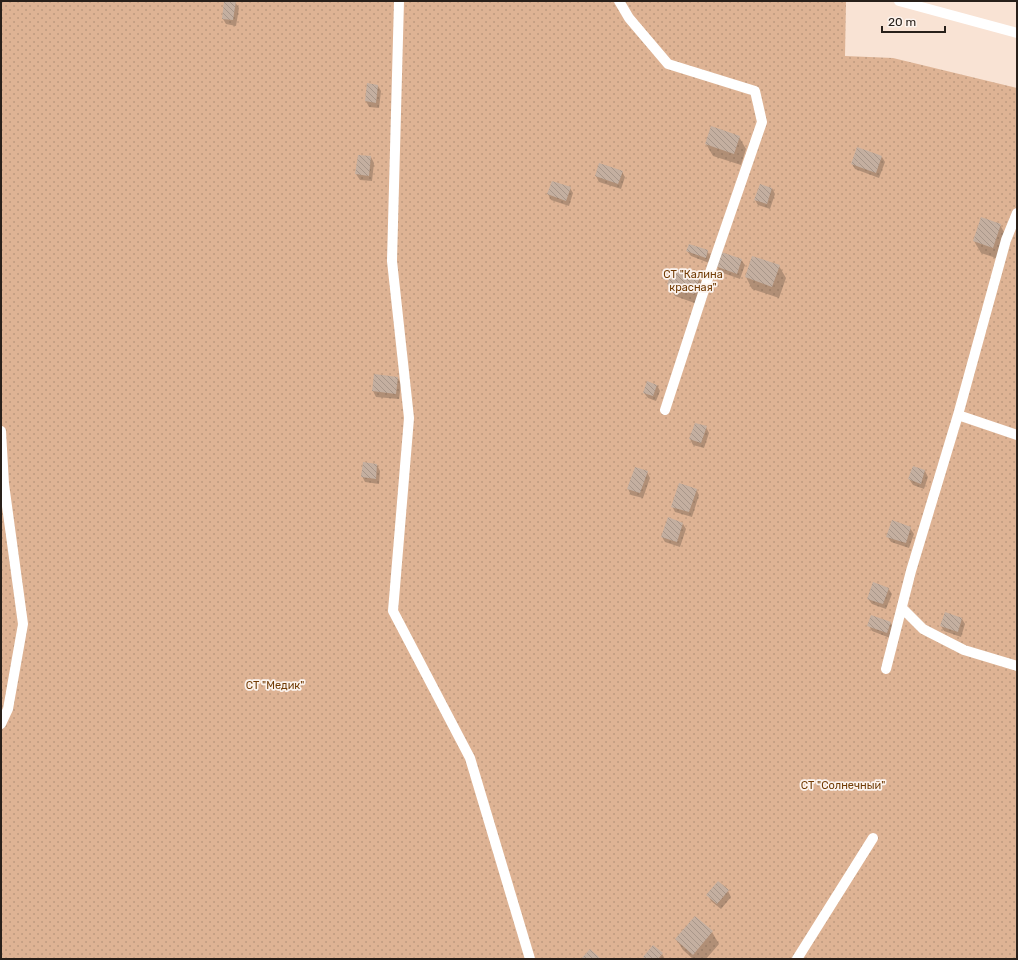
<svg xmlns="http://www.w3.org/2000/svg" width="1018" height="960" font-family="Rubik,sans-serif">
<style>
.park{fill:url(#park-dots)}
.shadow{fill:#0003}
.building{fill:url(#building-back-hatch)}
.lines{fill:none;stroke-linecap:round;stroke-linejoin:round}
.service{stroke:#fff;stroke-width:10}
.labels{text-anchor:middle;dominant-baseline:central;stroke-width:3.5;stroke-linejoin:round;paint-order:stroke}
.park-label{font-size:11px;fill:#723c06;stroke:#fcf3ed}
</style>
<defs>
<pattern id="park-dots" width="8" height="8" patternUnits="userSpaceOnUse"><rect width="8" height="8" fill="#deb394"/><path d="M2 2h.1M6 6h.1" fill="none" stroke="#be9a7f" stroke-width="1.8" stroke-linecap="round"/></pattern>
<pattern id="building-back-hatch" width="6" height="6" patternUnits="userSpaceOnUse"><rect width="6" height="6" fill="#c4afa0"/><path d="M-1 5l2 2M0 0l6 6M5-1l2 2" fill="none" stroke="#a89689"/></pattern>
</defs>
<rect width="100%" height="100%" fill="#f9e3d4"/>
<path class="park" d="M1 1H846L845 56 893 58 1017 88V959H1Z"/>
<path class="shadow" d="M225 1 235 2 239 8 236 26 226 24 223 19Z
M368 84 378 86 381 91 379 108 369 107 366 101Z
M739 137 746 149 741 165 713 156 706 144Z
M371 157 374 163 372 181 360 180 356 174Z
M882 157 885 162 879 178 855 169 852 164Z
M622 172 625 177 621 189 599 182 596 176Z
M570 188 573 193 569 206 551 200 548 194Z
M772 188 775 194 770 209 758 205 755 200Z
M1000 225 1007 237 999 259 981 253 974 241Z
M687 251H707L711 257 709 263 691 256Z
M741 260 745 265 740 279 720 272 717 266Z
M779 266 786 278 779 298 752 289 746 277Z
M699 278 706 289 700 305 675 296 668 285Z
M398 378 401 384 399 399 376 397 373 391Z
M657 385 660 391 656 401 648 398 644 393Z
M706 427 709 433 704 448 693 445 690 439Z
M377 465 380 471 379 484 365 482 362 476Z
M914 467 925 471 928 477 924 489 913 485 909 479Z
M647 472 650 478 643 498 631 495 628 489Z
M696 489 699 495 692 517 675 512 672 506Z
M683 524 686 529 680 547 665 542 662 537Z
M910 528 914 534 909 548 891 542 887 536Z
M888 588 892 594 886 609 872 604 868 599Z
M962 619 965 624 961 637 944 631 941 626Z
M890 622 894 628 890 638 872 631 869 626Z
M718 883 728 891 731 897 721 909 711 901 708 895Z
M695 917 712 932 719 944 706 959H693L683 950 676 939Z
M662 954 665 959H646L645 957Z"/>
<path class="building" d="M224 1H236L233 20 222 19Z
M367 83 378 85 376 103 365 101Z
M711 126 740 136 734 154 705 144Z
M857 147 882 156 876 173 851 164Z
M358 155 371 156 369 176 355 174Z
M599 163 623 171 618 184 595 176Z
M552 181 571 187 566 201 547 194Z
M760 184 772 188 767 204 754 200Z
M981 217 1001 224 993 248 973 241Z
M689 244 708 250 706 258 686 251Z
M721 252 742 259 737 274 715 266Z
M752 256 780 265 772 287 745 277Z
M673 268 700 277 694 294 667 285Z
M374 374 398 377 396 394 372 391Z
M647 381 657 385 653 396 643 393Z
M695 423 707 426 701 443 689 439Z
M363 462 377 464 376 479 361 477Z
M913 466 925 470 921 484 908 479Z
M635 467 648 471 640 493 627 489Z
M679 483 697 489 689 512 671 507Z
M668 517 683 523 677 542 661 537Z
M892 520 911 527 906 543 886 537Z
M873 582 889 588 883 604 867 599Z
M945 612 962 618 958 632 940 626Z
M871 615 891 622 887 633 867 626Z
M718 881 729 890 717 904 706 895Z
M695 916 713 931 693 955 675 939Z
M653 945 663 953 658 959H646L643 957Z
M590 949 601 959H581Z"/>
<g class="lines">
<path class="service" d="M399 1 392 261 409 418 393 611 470 758 530 959
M619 1 629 18 668 64 755 91 762 122 705 287 665 410
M899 1 1017 33
M958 415 1006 240 1017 213
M1 431 4 484 23 624 8 709 1 724
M902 608 923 629 964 650 1017 666
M886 669 911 571 958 415 1017 435
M797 959 873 838"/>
</g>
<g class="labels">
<g class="park-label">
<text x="693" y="274">СТ "Калина<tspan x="693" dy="13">красная"</tspan></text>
<text x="275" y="685">СТ "Медик"</text>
<text x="843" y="785">СТ "Солнечный"</text>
</g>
</g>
<rect width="1018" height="960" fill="none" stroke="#28201a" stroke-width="4"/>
<path d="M882 26v6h63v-6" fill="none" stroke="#28201a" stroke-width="2"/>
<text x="888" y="26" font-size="12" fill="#28201a" stroke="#fcf3ed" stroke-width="3" paint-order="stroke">20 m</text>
</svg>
